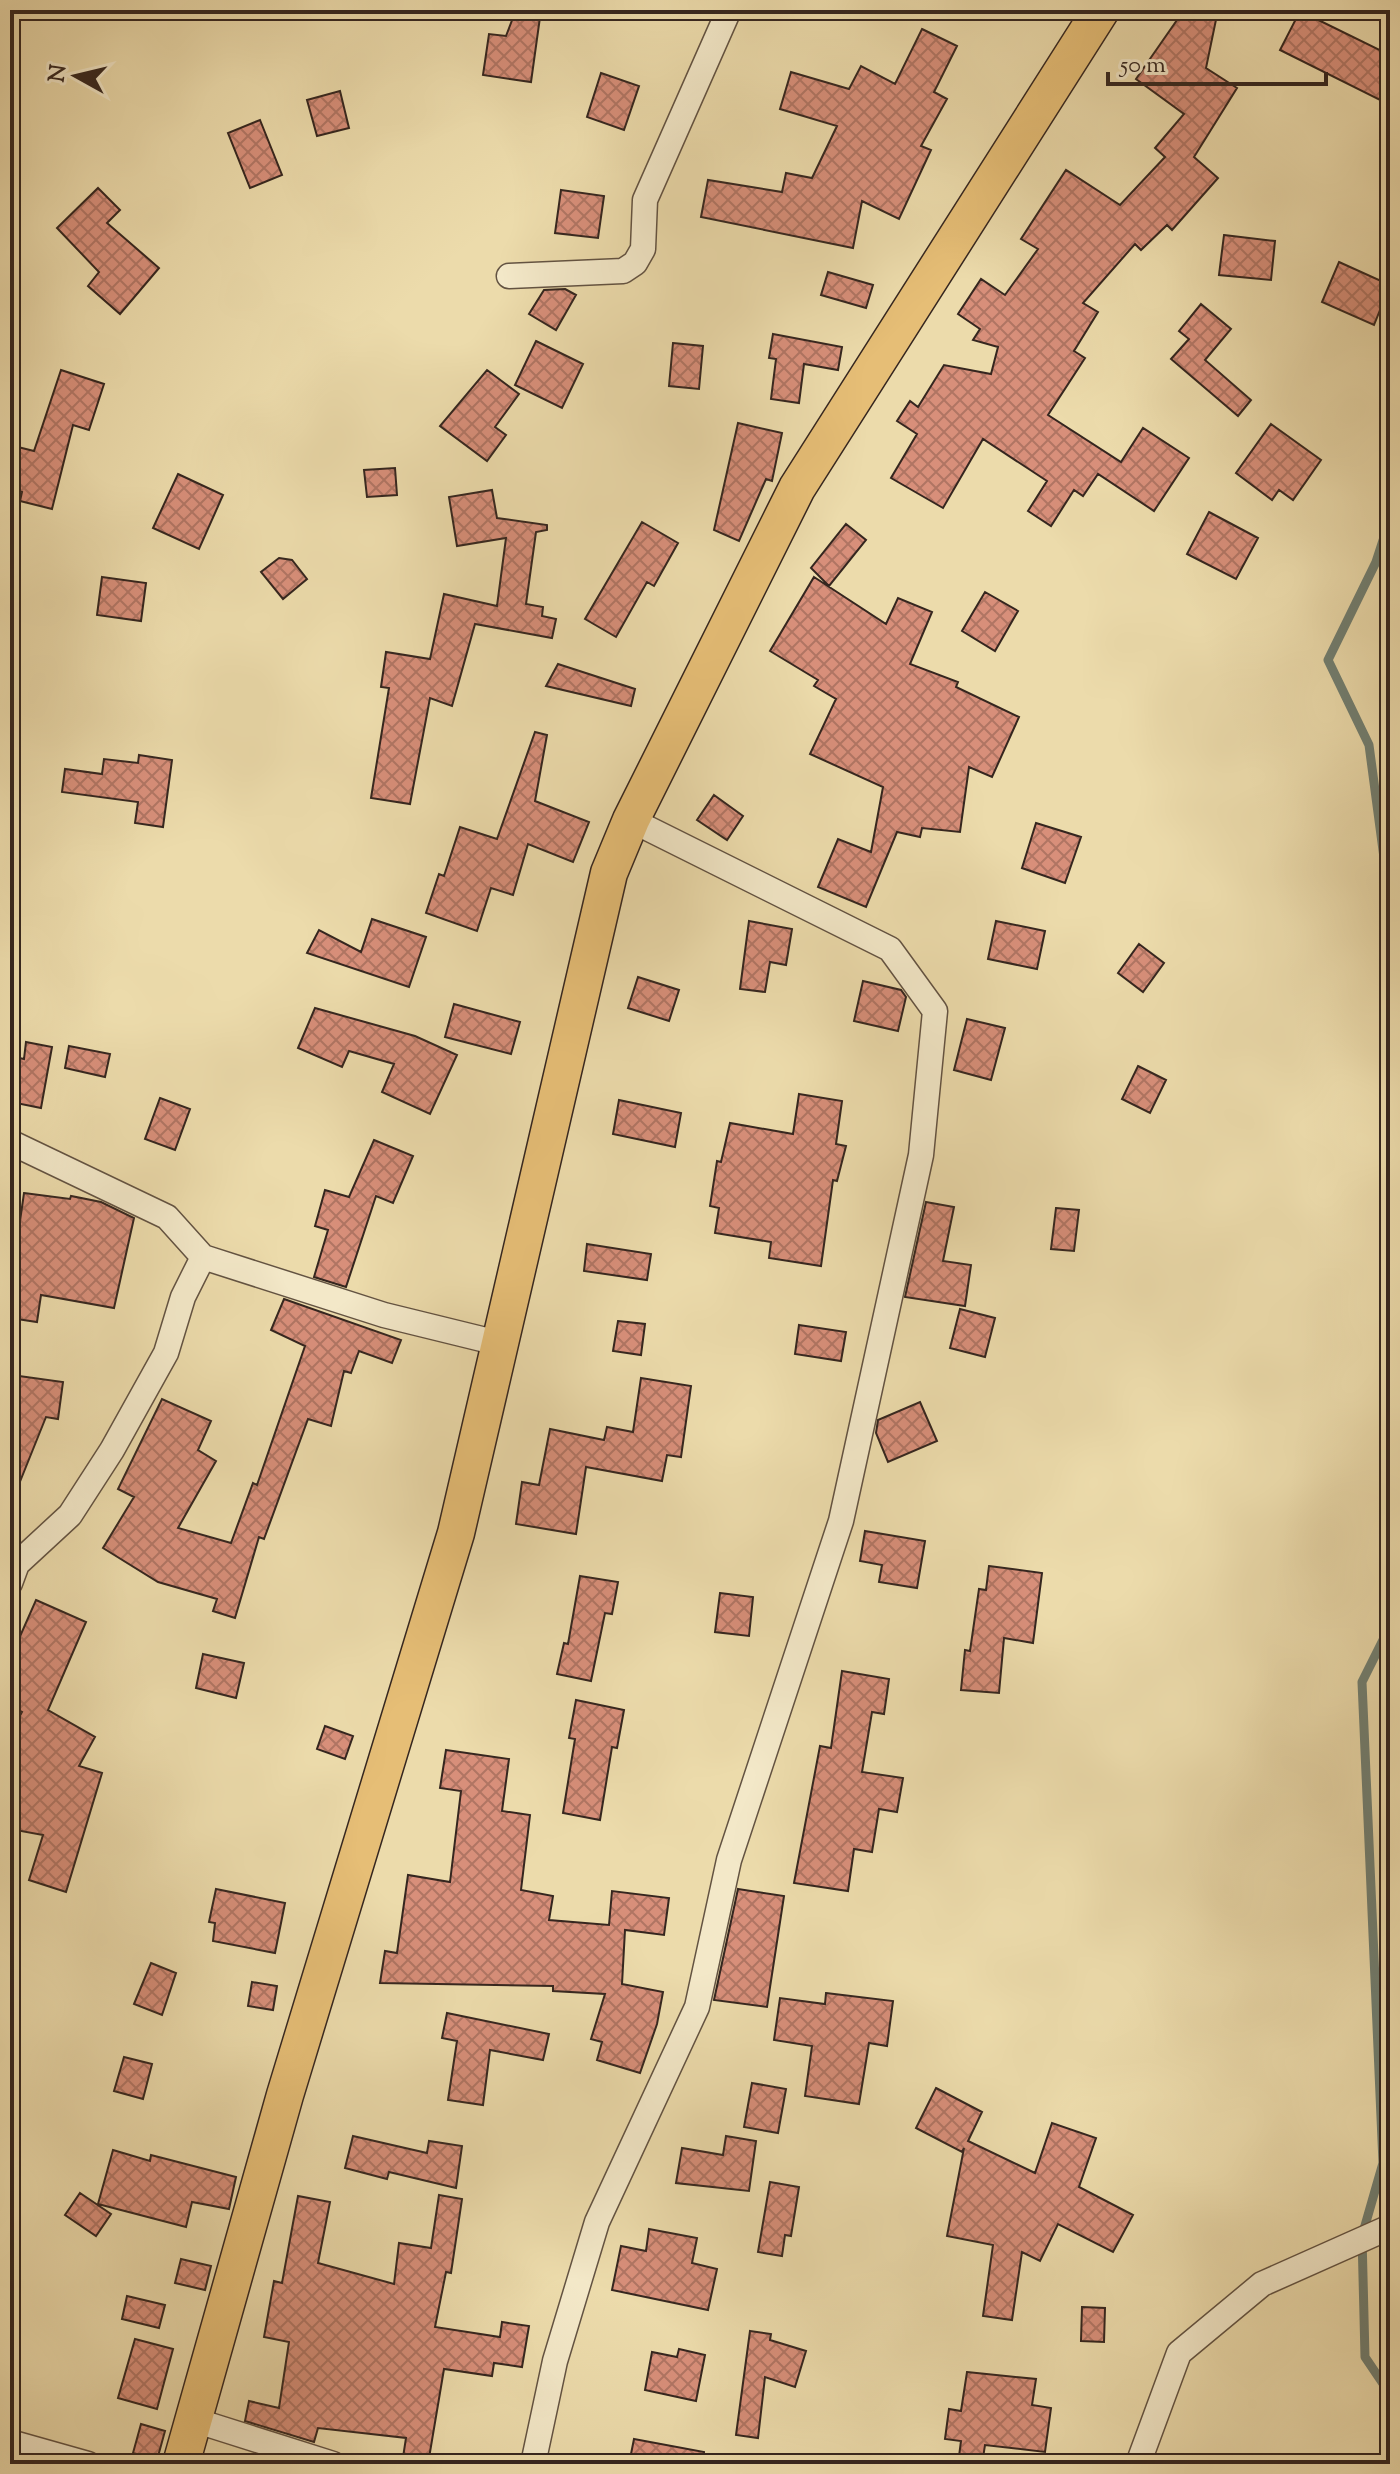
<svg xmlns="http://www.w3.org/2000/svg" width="1400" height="2474" font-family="'Sorts Mill Goudy',serif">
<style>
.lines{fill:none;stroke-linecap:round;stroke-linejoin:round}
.stream{stroke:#717f72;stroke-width:9}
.building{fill:url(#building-cross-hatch);stroke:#35261f;stroke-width:2}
.street-casing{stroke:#635342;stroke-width:27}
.primary-casing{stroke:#35261f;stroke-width:39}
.street{stroke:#f3e8c8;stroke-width:24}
.primary{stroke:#e6be76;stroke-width:36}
</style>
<defs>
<pattern id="building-cross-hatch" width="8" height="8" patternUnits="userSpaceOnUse" patternTransform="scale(2)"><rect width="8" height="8" fill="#d88f7a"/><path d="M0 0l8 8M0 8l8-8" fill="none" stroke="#b07563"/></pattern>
</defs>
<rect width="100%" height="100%" fill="#ecdbab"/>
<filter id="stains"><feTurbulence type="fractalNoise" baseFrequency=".0025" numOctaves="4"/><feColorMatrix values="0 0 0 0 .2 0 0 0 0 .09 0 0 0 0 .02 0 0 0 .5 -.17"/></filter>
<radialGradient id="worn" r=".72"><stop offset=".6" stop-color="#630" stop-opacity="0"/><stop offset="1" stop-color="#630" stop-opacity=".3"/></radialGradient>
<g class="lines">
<path class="stream" d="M1390 519 1376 562 1328 660 1369 745 1390 903
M1390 1626 1362 1682 1383 2163 1362 2236 1365 2357 1390 2394"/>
</g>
<path class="building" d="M516 10H541L531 82 483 75 489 34 506 36Z
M1184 10H1218L1206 68 1237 88 1194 157 1218 178 1172 230 1167 225 1141 250 1135 244 1083 303 1098 312 1074 351 1085 358 1048 415 1121 462 1143 428 1189 458 1154 511 1098 474 1083 496 1074 490 1051 526 1028 511 1047 481 983 439 943 508 891 478 917 434 897 421 910 401 918 407 944 365 991 374 998 347 973 340 980 329 958 314 981 279 1005 295 1038 249 1021 239 1066 170 1120 205 1165 157 1155 148 1184 114 1136 79Z
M1300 11 1390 55V80L1380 100 1280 50Z
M922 29 957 46 934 92 947 99 921 146 931 150 899 219 862 201 853 248 701 217 708 180 782 192 786 173 812 178 837 126 780 109 791 72 849 89 861 66 895 84Z
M601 73 639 86 624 130 587 117Z
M340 91 349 128 317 136 307 100Z
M260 120 282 175 250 188 228 133Z
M98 188 120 210 107 223 159 268 120 314 88 286 99 272 57 228Z
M561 190 604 196 598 238 555 233Z
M1224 235 1275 241 1271 280 1219 275Z
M1339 262 1390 285 1374 325 1322 302Z
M828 272 873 285 866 308 821 295Z
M565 289 576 295 556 330 529 314 544 290Z
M1201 304 1231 329 1205 360 1251 400 1238 416 1171 359 1189 339 1179 331Z
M773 334 842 347 838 370 804 364 799 403 771 399 776 359 769 358Z
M536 341 583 364 562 408 515 385Z
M673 343 703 346 699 389 669 386Z
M61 370 104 384 89 430 73 425 52 509 20 501 22 492 10 489V445L34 451Z
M487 370 519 394 495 427 506 435 487 461 440 426Z
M738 423 782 433 772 481 766 479 739 541 714 530Z
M1271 424 1321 460 1293 500 1279 490 1272 500 1236 473Z
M395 468 397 495 367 497 364 470Z
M178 474 223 495 199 549 153 528Z
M492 490 497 518 547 525V530L536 532 526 604 543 607 542 616 556 619 552 638 475 624 452 706 430 698 410 804 371 798 389 688 381 687 386 652 430 659 444 594 497 606 506 538 457 546 449 497Z
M1209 512 1258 538 1236 579 1187 554Z
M642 522 678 543 654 586 647 582 616 637 585 619Z
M846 524 866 540 829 586 811 568Z
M279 558 292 560 307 579 283 599 261 572Z
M102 577 146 583 141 621 97 615Z
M814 577 886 624 898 598 932 612 910 664 958 682 956 687 1019 717 992 777 969 767 960 832 922 828 920 837 897 832 866 907 818 887 838 839 871 852 883 787 810 754 836 699 814 686 818 680 770 651Z
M985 592 1018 611 995 651 962 631Z
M558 664 635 689 631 706 546 686Z
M535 732 547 735 535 801 589 822 573 862 528 844 513 895 491 888 477 931 426 913 439 874 444 876 460 827 497 839Z
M139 755 172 760 163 827 135 823 138 802 62 792 65 769 102 774 104 759 138 763Z
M714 795 743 816 727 840 697 820Z
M1036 823 1081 837 1065 883 1022 868Z
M372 919 426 937 409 987 307 953 319 930 361 952Z
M749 921 792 929 786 965 770 962 765 992 740 989Z
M996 921 1045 931 1037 969 988 959Z
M1139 944 1164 963 1143 992 1118 973Z
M638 977 679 990 669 1021 628 1008Z
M863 981 901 990 906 997 898 1031 854 1021Z
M454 1004 520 1022 511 1054 445 1037Z
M315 1008 415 1036 457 1055 430 1114 382 1092 394 1064 349 1051 342 1067 298 1048Z
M967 1019 1005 1028 991 1080 954 1070Z
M26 1042 52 1047 41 1108 16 1103V1099L10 1098V1056L24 1059Z
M69 1046 110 1054 105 1077 65 1068Z
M1138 1066 1166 1080 1150 1113 1122 1099Z
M799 1094 842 1101 836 1144 846 1146 837 1181 833 1180 821 1266 769 1258 771 1242 715 1233 719 1208 710 1206 717 1161 721 1162 730 1123 793 1134Z
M160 1098 190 1109 175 1150 145 1139Z
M619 1100 681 1113 675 1147 613 1134Z
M374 1140 413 1156 393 1203 376 1196 346 1287 314 1277 328 1230 315 1226 325 1190 349 1197Z
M24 1193 70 1199 71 1196 101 1202 134 1218 114 1308 41 1295 37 1322 10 1318 15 1260 10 1259V1226L19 1228Z
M926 1202 954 1207 943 1261 971 1265 965 1306 905 1297Z
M1056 1208 1079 1210 1074 1251 1051 1249Z
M587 1244 651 1254 647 1280 584 1271Z
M284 1299 401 1340 392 1363 359 1351 351 1373 344 1371 331 1426 308 1419 264 1539 259 1537 235 1618 213 1611 217 1599 158 1582 103 1548 134 1497 118 1489 162 1399 211 1421 198 1450 216 1461 178 1528 231 1543 253 1483 257 1485 305 1346 271 1330Z
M960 1309 995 1318 985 1357 950 1348Z
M618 1321 645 1324 641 1355 613 1351Z
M799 1325 846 1332 841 1361 795 1354Z
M19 1376 63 1382 58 1419 46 1417 11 1504 10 1420 13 1421Z
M641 1378 691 1386 681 1457 667 1455 662 1481 586 1467 576 1534 516 1524 522 1482 539 1485 550 1429 604 1440 607 1427 633 1432Z
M920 1402 937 1441 888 1462 876 1433 878 1420Z
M865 1531 925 1541 917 1588 879 1582 882 1565 860 1561Z
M989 1566 1042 1573 1033 1643 1004 1638 999 1693 961 1690 965 1650 970 1651 979 1589 986 1590Z
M580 1576 618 1582 612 1614 605 1613 591 1681 557 1674 564 1643 568 1644Z
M720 1593 753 1597 749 1636 715 1632Z
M36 1600 86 1622 48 1710 95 1737 79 1766 102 1773 66 1892 29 1880 43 1835 10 1829V1734L22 1712 10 1706V1659Z
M203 1654 244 1663 236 1698 196 1688Z
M842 1671 889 1679 884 1714 872 1712 862 1772 903 1778 897 1812 879 1809 872 1852 854 1849 848 1891 794 1883 820 1746 831 1748Z
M576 1700 624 1710 617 1748 612 1747 600 1820 563 1813 575 1739 569 1738Z
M325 1726 353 1736 345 1759 317 1749Z
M446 1750 509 1759 502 1811 530 1815 521 1890 553 1896 549 1920 609 1925 612 1891 669 1898 664 1935 625 1930 622 1984 663 1992 657 2024 640 2073 597 2060 602 2042 591 2039 605 1994 553 1991V1986L380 1983 385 1951 397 1953 408 1875 450 1882 461 1791 440 1788Z
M216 1889 285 1903 275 1953 213 1941 215 1923 209 1922Z
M738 1889 784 1896 767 2007 714 2000Z
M151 1963 176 1973 162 2015 134 2004Z
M252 1982 277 1986 273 2010 248 2006Z
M826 1993 893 2001 887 2046 869 2043 859 2104 805 2096 812 2046 774 2040 780 1998 825 2004Z
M447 2013 549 2034 543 2060 490 2050 483 2105 448 2100 457 2041 442 2038Z
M124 2057 152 2064 143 2099 114 2091Z
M752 2083 786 2089 778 2133 744 2127Z
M936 2088 982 2112 968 2141 1035 2173 1052 2123 1096 2138 1079 2187 1133 2215 1113 2252 1058 2224 1040 2261 1022 2252 1012 2320 983 2316 993 2245 947 2236 964 2148 962 2152 916 2128Z
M353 2136 427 2153 429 2141 462 2146 456 2188 389 2172 387 2179 345 2168Z
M726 2136 756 2141 749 2191 676 2183 682 2148 723 2155Z
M113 2150 150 2161 151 2155 236 2177 229 2209 192 2202 186 2227 98 2204Z
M770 2182 799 2187 791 2236 785 2235 782 2256 758 2252Z
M80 2193 111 2214 96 2236 65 2215Z
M439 2195 462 2199 451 2273 446 2272 435 2327 500 2337 502 2322 529 2326 522 2367 494 2363 492 2376 444 2369 428 2464H402L406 2438 318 2428 314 2442 245 2421 249 2401 279 2408 289 2342 264 2337 274 2281 282 2283 298 2196 330 2202 318 2263 394 2284 399 2243 431 2248Z
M649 2229 697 2238 692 2263 717 2269 708 2310 612 2290 621 2246 646 2251Z
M181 2259 211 2266 205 2290 175 2283Z
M127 2296 165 2305 159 2328 122 2319Z
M1082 2307 1105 2308 1104 2342 1081 2341Z
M750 2331 771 2334 770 2340 806 2351 795 2387 765 2377 758 2438 736 2435Z
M135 2339 173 2349 157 2409 118 2398Z
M679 2349 705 2355 696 2401 645 2390 652 2352 677 2357Z
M967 2372 1036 2379 1032 2405 1051 2408 1045 2452 985 2445 982 2464H958L961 2441 945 2439 949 2409 961 2411Z
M141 2424 165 2431 157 2460 133 2453Z
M634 2439 704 2452 703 2464H629Z"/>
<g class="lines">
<g class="street-casing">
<path id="street" d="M509 276 623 271 635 263 643 249 645 200 729 10
M10 1142 167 1217 203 1257 384 1315 498 1343
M10 1583 17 1564 70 1515 112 1450 166 1353 183 1297 203 1257
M194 2420 333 2464
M10 2442 88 2464
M533 2464 555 2361 597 2222 697 2007 729 1860 841 1521 921 1155 935 1011 890 949 631 820
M1138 2464 1179 2353 1262 2284 1390 2227"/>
</g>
<g class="primary-casing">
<path id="primary" d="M181 2464 285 2095 456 1533 609 873 631 820 797 488 1101 10"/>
</g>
<use href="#street" class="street"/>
<use href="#primary" class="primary"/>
</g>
<rect width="1400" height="2474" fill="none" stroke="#ecdbab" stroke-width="40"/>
<rect x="12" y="12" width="1376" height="2450" fill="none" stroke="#35261f" stroke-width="4"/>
<rect x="20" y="20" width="1360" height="2434" fill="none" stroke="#35261f" stroke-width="2"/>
<g transform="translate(76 76) rotate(278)" stroke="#f3e8c8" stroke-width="6" paint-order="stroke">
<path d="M0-6L14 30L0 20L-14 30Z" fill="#35261f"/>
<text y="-12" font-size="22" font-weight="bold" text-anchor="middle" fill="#35261f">N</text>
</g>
<path d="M1108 72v12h218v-12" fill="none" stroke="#35261f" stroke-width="4"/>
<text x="1120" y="72" font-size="24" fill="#35261f" stroke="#f3e8c8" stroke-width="6" paint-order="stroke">50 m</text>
<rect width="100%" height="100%" filter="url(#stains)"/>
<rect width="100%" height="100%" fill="url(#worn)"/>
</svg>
